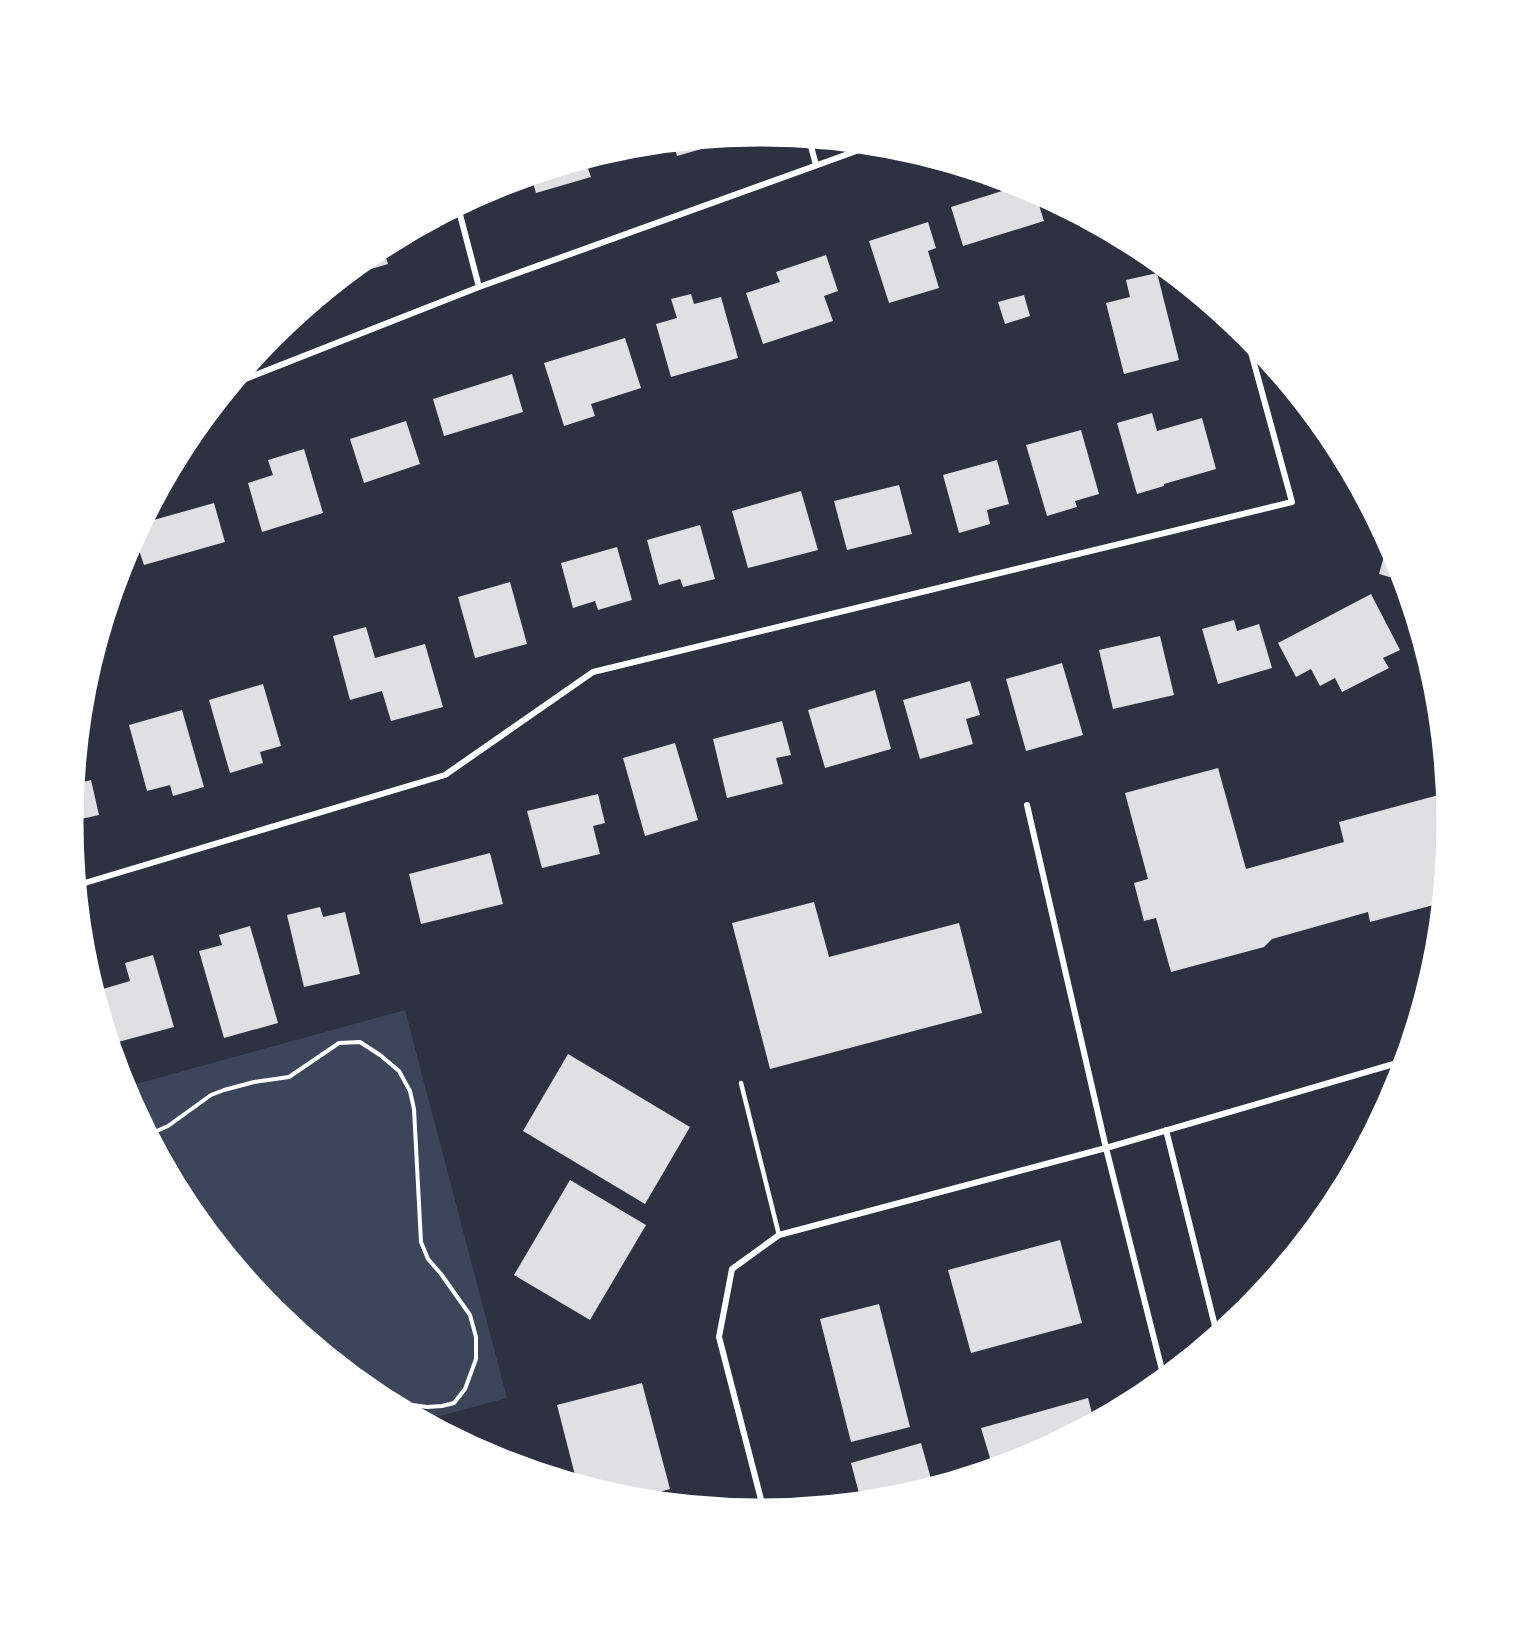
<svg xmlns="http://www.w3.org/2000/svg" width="1521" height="1645" font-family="Overpass,sans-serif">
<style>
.green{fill:#3c4559}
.building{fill:#e0e0e3}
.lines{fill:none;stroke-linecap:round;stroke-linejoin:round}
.path{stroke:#fff;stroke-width:4}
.service{stroke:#fff;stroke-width:4.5}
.minor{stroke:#fff;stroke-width:6}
.rim{fill:none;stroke:#fff;stroke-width:3}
</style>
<rect width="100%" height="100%" fill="#2d3142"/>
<path class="green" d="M405 1010 507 1398 425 1420 378 1395 273 1309 188 1205 125 1087Z"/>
<path class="building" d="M717 138 719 144 677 156 673 143Z
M585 160 591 177 536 193 531 176Z
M1021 185 1035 192 1044 221 963 246 951 207Z
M1078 215 1092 223 1081 226Z
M928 222 936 248 928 251 939 288 889 303 869 241Z
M383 247 388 264 347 276 378 250Z
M826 255 838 291 824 296 833 321 763 344 746 293 780 282 776 272Z
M1157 273 1179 360 1124 374 1106 303 1130 297 1126 280Z
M691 294 694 304 721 297 738 358 671 377 656 324 677 318 671 299Z
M1024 295 1030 316 1005 324 998 302Z
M625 338 641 388 591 404 595 416 564 426 544 363Z
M512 374 523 412 444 436 433 399Z
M1152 413 1157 431 1202 418 1216 469 1164 484V486L1137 494 1117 423Z
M406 421 420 464 364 483 350 439Z
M1081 430 1099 494 1075 501 1077 507 1047 516 1026 445Z
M304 449 323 513 262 532 248 483 273 475 268 460Z
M997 460 1009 504 987 510 990 524 959 533 943 475Z
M899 485 912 534 847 550 834 501Z
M801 491 818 550 748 568 732 511Z
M214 503 225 542 144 565 135 538 143 523Z
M700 525 715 579 683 587 680 579 659 585 647 540Z
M1388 542 1397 559 1403 581 1379 574Z
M617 547 632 600 598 610 595 601 573 608 561 563Z
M510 582 527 644 475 658 458 597Z
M1371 594 1400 650 1383 658 1389 668 1342 692 1335 678 1320 686 1311 669 1296 677 1278 643Z
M1234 620 1237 631 1259 624 1272 668 1218 684 1202 629Z
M366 627 375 658 425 644 443 707 391 721 382 691 350 700 333 636Z
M1160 636 1174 695 1113 709 1099 650Z
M1062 663 1083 735 1026 751 1006 679Z
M970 681 980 715 966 719 973 744 920 759 903 700Z
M263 684 281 746 260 752 263 763 230 773 209 700Z
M875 690 891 749 825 768 808 710Z
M182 710 204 787 173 796 170 785 147 791 129 725Z
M782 721 791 755 776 758 783 784 727 798 713 739Z
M675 743 698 820 645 836 623 758Z
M1218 768 1246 869 1344 842 1339 822 1446 793 1449 823 1441 903 1370 922 1368 912 1272 939 1264 947 1171 972 1156 918 1144 921 1134 883 1148 879 1125 793Z
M91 780 99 815 72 821 76 784Z
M598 794 605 823 593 826 600 854 542 868 527 811Z
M490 853 503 904 421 924 409 874Z
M814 902 829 957 959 923 982 1013 770 1069 732 923Z
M320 907 323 917 345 912 360 974 304 987 287 915Z
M250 926 278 1023 224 1038 199 951 222 945 219 935Z
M153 955 174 1027 118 1042 103 989 130 981 125 963Z
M568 1054 690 1127 645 1204 523 1131Z
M570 1180 646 1225 590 1320 514 1275Z
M1060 1240 1082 1323 971 1353 948 1270Z
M879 1304 910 1427 851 1442 820 1319Z
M642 1383 670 1489 634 1499 626 1498 577 1483 557 1405Z
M1088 1398 1094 1421 1024 1459 993 1468 981 1428Z
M921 1443 933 1486 894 1498 861 1501 851 1463Z"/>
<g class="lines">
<path class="path" d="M150 1134 168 1126 211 1095 224 1090 254 1082 289 1077 339 1043 360 1042 380 1055 399 1071 410 1091 414 1109 421 1242 428 1259 441 1274 470 1315 476 1337V1359L465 1389 454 1403 442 1406 427 1407 391 1402"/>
<path class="service" d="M741 1083 779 1235"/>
<path class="minor" d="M809 139 816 165
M458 207 479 287
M235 383 479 287 873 145
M1027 805 1106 1148 1164 1378
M78 885 445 775 593 672 1292 502 1246 334
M1166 1130 1217 1334
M764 1511 719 1337 732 1269 779 1235 1106 1148 1404 1061"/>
</g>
<path d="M0 0H1521V1645H0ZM759 145H761A677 677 0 0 1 1438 822V823A677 677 0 0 1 761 1500H759A677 677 0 0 1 82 823V822A677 677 0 0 1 759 145Z" fill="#fff" fill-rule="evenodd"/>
<path class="rim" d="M759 145H761A677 677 0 0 1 1438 822V823A677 677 0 0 1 761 1500H759A677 677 0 0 1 82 823V822A677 677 0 0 1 759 145Z"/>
</svg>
